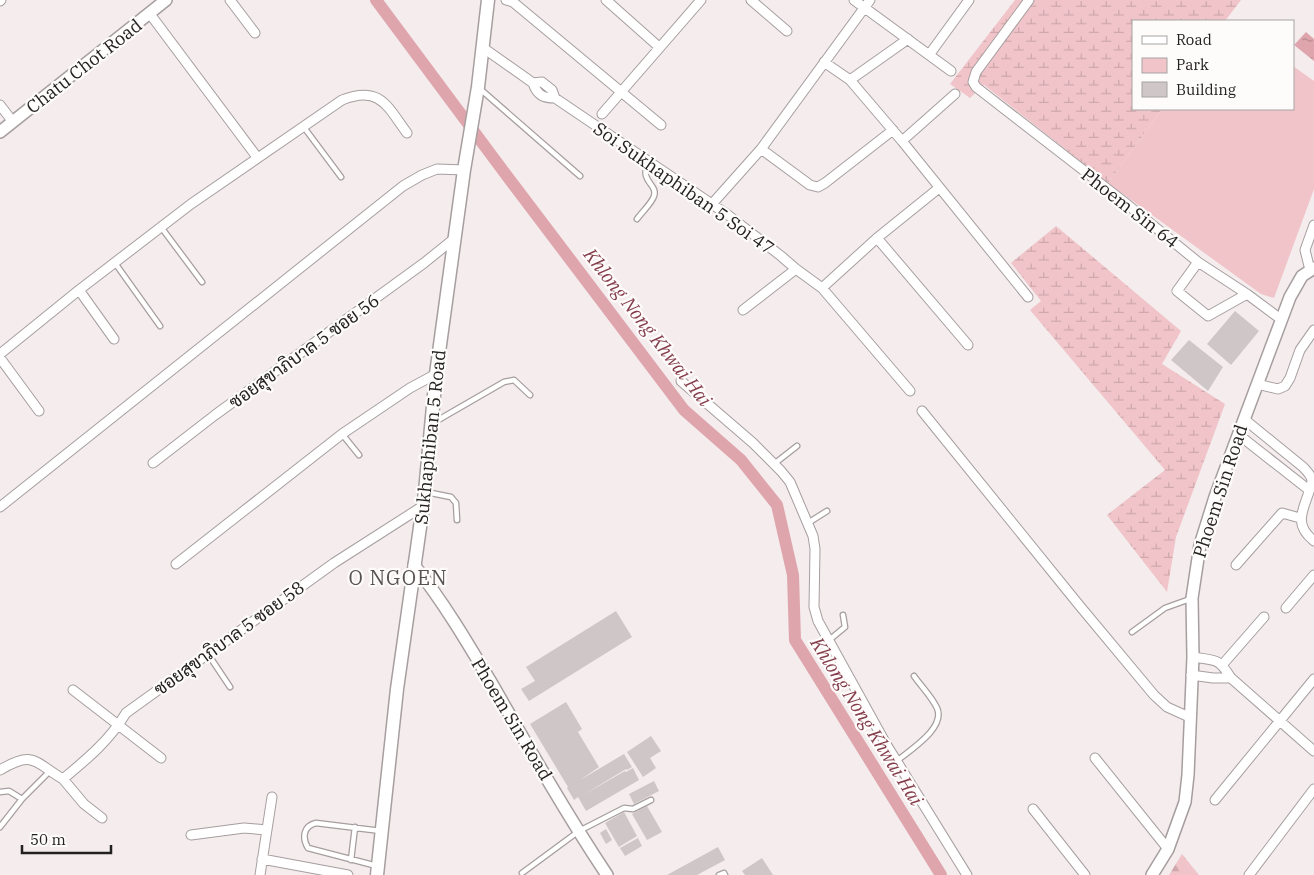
<svg xmlns="http://www.w3.org/2000/svg" width="1314" height="875" font-family="'IBM Plex Serif',Sarabun,serif">
<style>
.green{fill:#f0c4c9}
.forest{fill:url(#forest-firs)}
.wetland{fill:url(#wetland-marsh)}
.water{fill:url(#water-ripples)}
.lines{fill:none;stroke-linecap:round;stroke-linejoin:round}
.canal{stroke:#dfa5ad;stroke-width:12}
.building{fill:#cfc6c7}
.service-casing{stroke:#a69e9f;stroke-width:7}
.minor-casing{stroke:#a69e9f;stroke-width:11}
.tertiary-casing{stroke:#a69e9f;stroke-width:14}
.secondary-casing{stroke:#a69e9f;stroke-width:15}
.service{stroke:#fff;stroke-width:4.5}
.minor{stroke:#fff;stroke-width:9}
.tertiary{stroke:#fff;stroke-width:11}
.secondary{stroke:#fff;stroke-width:12}
.labels{text-anchor:middle;dominant-baseline:central;stroke-width:4.5;stroke-linejoin:round;paint-order:stroke}
.street-label{font-size:18px;fill:#232020;stroke:#fefbfb}
.water-label{font-size:19px;font-style:italic;fill:#843d4a;stroke:#fefbfb}
.quarter-label{font-size:20px;letter-spacing:1px;fill:#585152;stroke:#fefbfb}
</style>
<defs>
<pattern id="forest-firs" width="22" height="20" patternUnits="userSpaceOnUse" patternTransform="scale(1.25)"><rect width="22" height="20" fill="#f0c4c9"/><path d="M5 1l3.5 6h-7zM16 11l3.5 6h-7z" fill="#cea8ac"/></pattern>
<pattern id="wetland-marsh" width="20" height="14" patternUnits="userSpaceOnUse" patternTransform="scale(1.25)"><rect width="20" height="14" fill="#f0c4c9"/><path d="M1 5h8M5 5V1M11 12h8M15 12V8" fill="none" stroke="#cea8ac"/></pattern>
<pattern id="water-ripples" width="26" height="14" patternUnits="userSpaceOnUse" patternTransform="scale(1.25)"><rect width="26" height="14" fill="#dfa5ad"/><path d="M2 4q2-2 4 0t4 0M15 11q2-2 4 0t4 0" fill="none" stroke="#b4868c"/></pattern>
</defs>
<rect width="100%" height="100%" fill="#f4eced"/>
<path class="green" d="M1293 66 1314 81V189L1274 298 1261 294 1108 183 1162 109H1293Z"/>
<path class="forest" d="M1182 854 1199 875H1169Z"/>
<path class="wetland" d="M1015 0H1241L1225 21H1133V109H1162L1108 183 984 85 970 98 950 84Z
M1056 226 1181 331 1162 364 1225 404 1176 537 1167 592 1107 515 1165 470 1030 310 1041 301 1011 263Z"/>
<path class="water" d="M1306 32 1314 39V61L1294 45Z"/>
<g class="lines">
<path class="canal" d="M376 0 504 172 684 410 741 460 777 505 793 575 795 640 941 875"/>
</g>
<path class="building" d="M1235 311 1259 331 1231 365 1207 344Z
M1189 340 1223 367 1208 391 1171 360Z
M616 611 632 637 529 701 521 689 535 681 526 667Z
M566 702 582 729 578 732 599 767 580 780 624 754 632 767 627 770 626 769 583 795 625 771 626 772 633 768 639 780 586 811 578 797 574 800 567 788 568 787 530 724Z
M651 736 661 751 650 758 656 768 643 777 627 752Z
M654 781 659 791 634 804 629 794Z
M647 806 662 832 647 840 632 814Z
M624 812 637 836 619 847 605 823Z
M606 829 612 840 606 844 600 833Z
M638 838 642 846 625 856 620 848Z
M718 847 725 860 697 875H667Z
M762 858 773 875H745L742 871Z"/>
<g class="lines">
<g class="service-casing">
<path id="service" d="M479 88 580 176
M303 126 341 177
M637 219C642 212 652 203 654 196 658 184 639 182 648 162
M161 227 202 282
M115 263 160 326
M433 423 504 382 514 380 530 395
M342 434 359 455
M774 464 797 446
M426 492 451 497 456 503 457 520
M808 523 827 511
M1132 632 1165 608 1190 599
M828 641 845 627 843 615
M208 654 230 687
M897 761C910 750 946 728 937 708 932 697 921 686 914 676
M0 792 9 791 22 799
M0 827 22 799 50 771
M351 860 355 827
M377 866 308 848C302 838 303 826 316 823L381 831
M522 873 579 831 624 808 633 809 651 800
M719 875 724 873 725 875"/>
</g>
<g class="minor-casing">
<path id="minor" d="M230 0 255 33
M506 0 513 2 661 125
M606 0 659 47
M751 0 787 31
M854 0 951 71
M1029 0 976 72 973 82 976 87 1123 201 1198 262 1247 294 1282 320
M0 1 1 0
M150 14 257 157
M482 47 533 83C537 95 543 98 555 98L728 215 781 256 796 269 822 288 910 391
M929 55 969 0
M824 62 850 80 902 141 1028 297
M850 80 908 39
M533 83 542 82 552 90 555 98
M0 105 13 122
M602 114 701 0
M902 141 955 94
M761 149 810 185 818 187 825 183 893 130
M712 204 761 149 870 0
M877 238 968 345
M1198 262 1177 291 1208 316 1247 294
M1310 270 1305 250 1314 225
M822 288 877 238 939 188
M79 290 114 339
M743 310 796 269
M0 354 79 290 191 204 342 100C380 85 387 106 407 133
M0 358 39 411
M681 381 753 443 781 471 790 482 813 536 815 549 814 607 818 621 886 744 967 875
M1257 384 1278 389 1285 386 1290 378 1300 350 1314 330
M922 411 1079 605 1154 695 1167 707 1189 717
M1244 419 1303 467C1307 471 1311 475 1312 480 1312 484 1310 488 1309 492 1302 512 1294 525 1314 541
M1239 435 1309 490
M153 463 215 415 424 263 455 238
M0 507 403 186 422 175 437 169 464 170
M176 564 342 434 410 388 436 374
M1236 565 1282 513 1300 518
M1286 608 1314 575
M1193 657C1216 661 1218 657 1231 678L1314 751
M1223 664 1264 617
M1191 675 1213 678H1231
M73 690 161 758
M1095 758 1168 849
M0 770C34 750 34 762 63 779 87 759 110 740 126 713L334 563 423 506
M63 779 84 804 102 818
M1215 800 1314 679
M1033 809 1085 875
M191 835 244 828 267 830
M262 859 348 875
M260 875 272 797
M1249 875 1314 789"/>
</g>
<g class="tertiary-casing">
<path id="tertiary" d="M0 132 166 0
M414 565C445 604 470 647 495 689 531 752 567 815 607 875
M1152 875 1168 849 1185 802 1188 775 1193 657 1192 598 1200 545 1215 497 1290 297 1302 276 1314 268"/>
</g>
<g class="secondary-casing">
<path id="secondary" d="M377 875 397 689 425 492 436 374 464 170 478 87 488 0"/>
</g>
<use href="#service" class="service"/>
<use href="#minor" class="minor"/>
<use href="#tertiary" class="tertiary"/>
<use href="#secondary" class="secondary"/>
</g>
<g class="labels">
<g class="street-label">
<text transform="translate(84 66) rotate(-38)">Chatu Chot Road</text>
<text transform="translate(684 188) rotate(35)">Soi Sukhaphiban 5 Soi 47</text>
<text transform="translate(1130 208) rotate(38)">Phoem Sin 64</text>
<text transform="translate(304 351) rotate(-36)">ซอยสุขาภิบาล 5 ซอย 56</text>
<text transform="translate(430 437) rotate(-84)">Sukhaphiban 5 Road</text>
<text transform="translate(1220 491) rotate(-72)">Phoem Sin Road</text>
<text transform="translate(229 638) rotate(-36)">ซอยสุขาภิบาล 5 ซอย 58</text>
<text transform="translate(512 719) rotate(59)">Phoem Sin Road</text>
</g>
<g class="water-label">
<text transform="translate(648 327) rotate(52)">Khlong Nong Khwai Hai</text>
<text transform="translate(867 721) rotate(58)">Khlong Nong Khwai Hai</text>
</g>
<g class="quarter-label">
<text x="398" y="577">O NGOEN</text>
</g>
</g>
<rect x="1132" y="20" width="162" height="90" fill="#fefbfb" stroke="#a6a3a3"/>
<rect x="1142" y="36" width="25" height="8" fill="#ffffff" stroke="#a6a3a3"/>
<text x="1176" y="45" font-size="15" fill="#232020">Road</text>
<rect x="1142" y="58" width="25" height="15" fill="#f0c4c9" stroke="#a6a3a3"/>
<text x="1176" y="70" font-size="15" fill="#232020">Park</text>
<rect x="1142" y="82" width="25" height="15" fill="#cfc6c7" stroke="#a6a3a3"/>
<text x="1176" y="95" font-size="15" fill="#232020">Building</text>
<path d="M22 845v8h89v-8" fill="none" stroke="#232020" stroke-width="2.5"/>
<text x="30" y="845" font-size="15" fill="#232020" stroke="#fefbfb" stroke-width="4" paint-order="stroke">50 m</text>
</svg>
